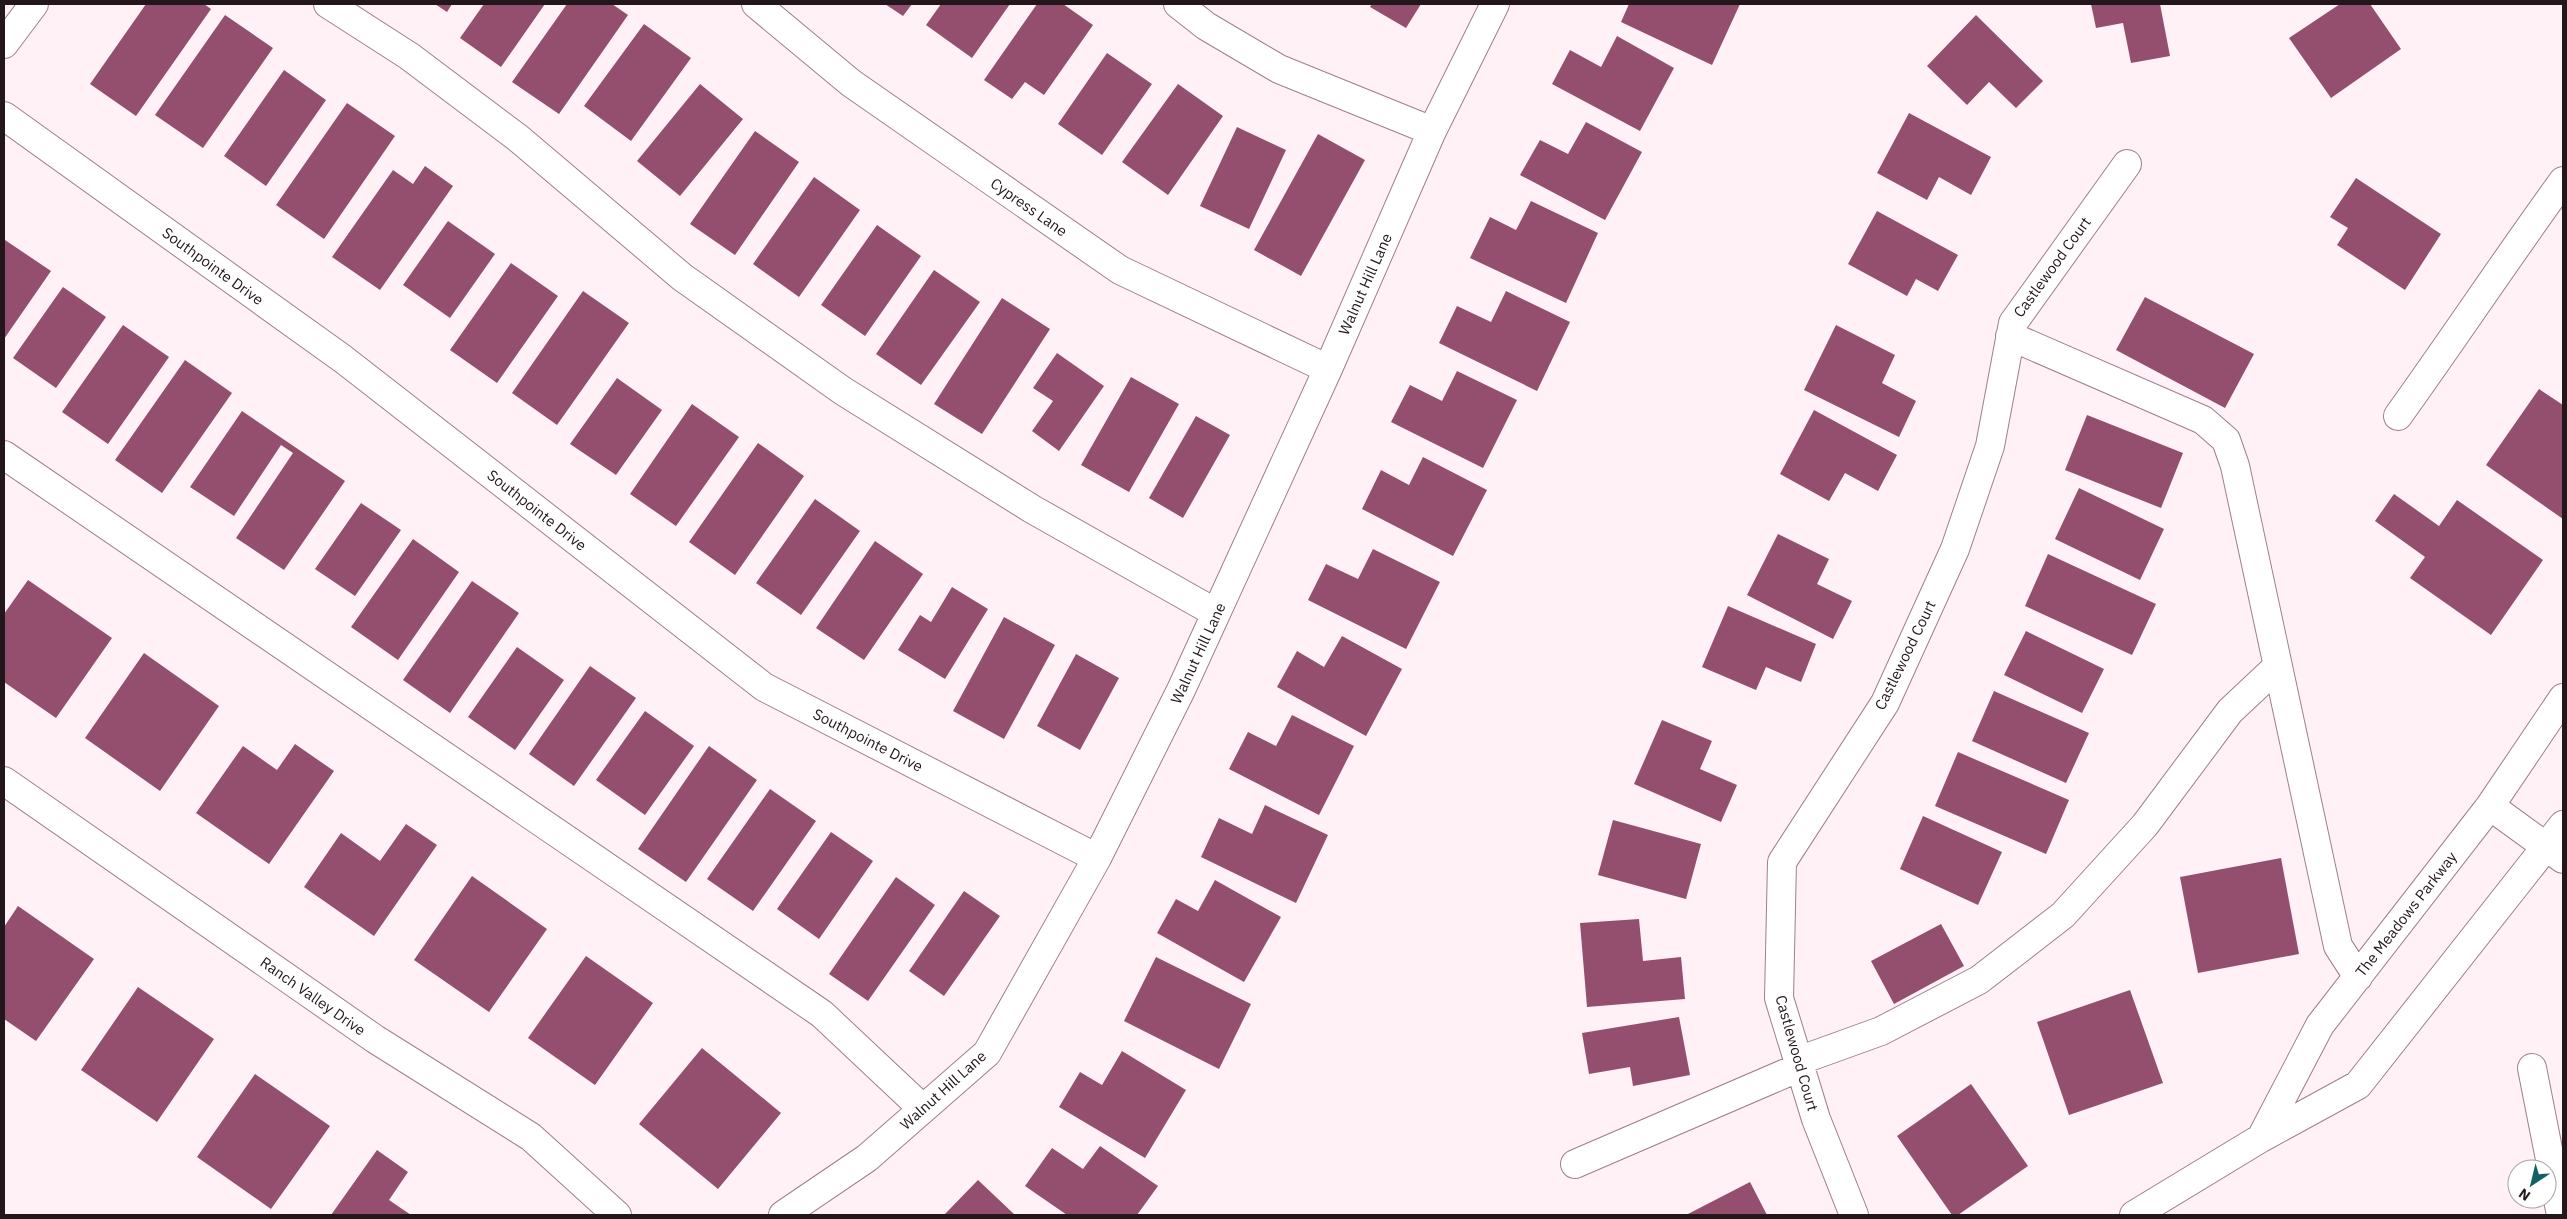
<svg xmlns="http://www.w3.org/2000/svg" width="2567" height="1219" font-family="'IBM Plex Sans',sans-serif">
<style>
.building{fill:#944f6f}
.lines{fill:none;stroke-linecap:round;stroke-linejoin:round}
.minor-casing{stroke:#9f7f8c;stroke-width:30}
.minor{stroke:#fff;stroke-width:28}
.labels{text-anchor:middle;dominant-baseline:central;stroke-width:5;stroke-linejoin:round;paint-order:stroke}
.street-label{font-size:15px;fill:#23171c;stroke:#fff}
</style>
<rect width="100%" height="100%" fill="#fff1f6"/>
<path class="building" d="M146 4H204L211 9 136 116 90 84Z
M435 4H452L447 12Z
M484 4H545L501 67 460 38Z
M567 4H612L628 15 559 114 512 82Z
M885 4H912L903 16Z
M941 4H1010L972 58 926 25Z
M1037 4H1063L1093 25 1044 95 1025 82 1012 99 984 80Z
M1372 4H1421L1406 28 1370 7Z
M1629 4H1740L1712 65 1621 22Z
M2091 4H2160L2170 56 2131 63 2123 23 2096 28Z
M2340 4H2370L2401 49 2331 98 2289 38Z
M225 15 273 48 203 148 155 115Z
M1976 15 2043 81 2016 108 1989 82 1967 105 1927 66Z
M644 24 691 58 631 141 584 106Z
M1617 36 1674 68 1640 131 1552 84 1570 50 1601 67Z
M1107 53 1152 84 1102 155 1058 124Z
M284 70 326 100 266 186 224 156Z
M700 84 743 119 680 196 637 161Z
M1178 84 1223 116 1168 195 1122 162Z
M347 103 395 136 324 239 276 205Z
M1909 113 1991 157 1971 195 1939 177 1927 200 1877 173Z
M1586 122 1642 152 1605 220 1520 175 1540 140 1568 154Z
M1237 127 1286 150 1249 229 1200 206Z
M755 131 799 162 735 255 690 224Z
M1318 134 1365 160 1301 276 1254 250Z
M425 166 453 186 380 290 332 257 393 170 413 184Z
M814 177 860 210 799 297 753 264Z
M2356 178 2441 234 2405 290 2337 245 2348 228 2330 217Z
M1531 201 1598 233 1566 303 1470 258 1490 217 1516 230Z
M1877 211 1958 255 1938 291 1916 279 1907 296 1848 264Z
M448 221 495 254 450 318 403 285Z
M877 225 921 256 865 336 821 305Z
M5 240 51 271 4 339V242Z
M511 263 558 296 497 383 450 350Z
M934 270 980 302 921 385 876 354Z
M63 287 106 317 56 388 13 358Z
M583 291 629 323 557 425 512 393Z
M1506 291 1570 322 1537 391 1439 343 1457 306 1491 322Z
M2145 297 2254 354 2225 408 2116 350Z
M1002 298 1050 329 982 434 934 404Z
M123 325 169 357 108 444 62 412Z
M1836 325 1895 355 1882 383 1916 401 1899 437 1804 390Z
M1057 353 1104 386 1059 451 1032 431 1053 401 1033 388Z
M185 360 232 393 162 493 115 460Z
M1457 371 1517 400 1483 468 1391 422 1410 385 1442 401Z
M1131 377 1179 404 1129 492 1081 465Z
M617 378 662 410 616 475 570 444Z
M2539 389 2563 405V519L2486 465Z
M692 404 739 437 676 526 630 494Z
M1814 410 1897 455 1878 491 1845 473 1829 501 1780 474Z
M242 411 345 481 284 570 236 538 293 453 281 445 234 516 190 487Z
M2087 415 2183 453 2161 508 2065 470Z
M1196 416 1230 435 1183 518 1149 498Z
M758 443 804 476 735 575 689 542Z
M1423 457 1487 490 1453 556 1362 509 1381 470 1409 485Z
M2079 488 2164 529 2140 580 2055 539Z
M2394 494 2439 526 2457 500 2543 560 2491 635 2410 578 2425 557 2375 521Z
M815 499 860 531 801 615 756 583Z
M361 503 401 530 355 596 315 569Z
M1778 534 1829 559 1817 584 1852 601 1833 639 1747 595Z
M413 539 459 572 398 660 351 627Z
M875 541 923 574 864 660 816 628Z
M1373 549 1440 582 1406 649 1308 600 1326 564 1358 579Z
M2048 554 2156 604 2132 655 2025 606Z
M28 580 112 638 56 718 4 682V614Z
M472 581 519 613 450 713 403 680Z
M952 587 988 609 945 679 898 650 920 615 931 622Z
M1728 606 1816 644 1801 682 1766 667 1756 690 1702 667Z
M1004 617 1055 645 1004 739 953 711Z
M2026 631 2104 669 2082 713 2004 675Z
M1342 636 1402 669 1366 736 1277 687 1297 651 1324 667Z
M517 647 564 680 515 750 468 717Z
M144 653 219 706 160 791 85 738Z
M1076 654 1119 678 1080 750 1037 726Z
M590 666 636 698 574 786 529 754Z
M1994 691 2089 733 2066 783 1972 741Z
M645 711 694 746 645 815 596 780Z
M1292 715 1354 746 1319 815 1229 769 1248 732 1276 746Z
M1662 720 1712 741 1700 769 1737 785 1721 822 1634 784Z
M295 744 334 771 269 864 196 813 243 746 277 770Z
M709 746 757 780 686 882 638 849Z
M1958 752 2069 800 2046 854 1935 806Z
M770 789 816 821 753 911 707 879Z
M1265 805 1328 835 1296 903 1201 857 1219 818 1252 834Z
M1923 816 2002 852 1978 905 1900 869Z
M1613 820 1701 844 1686 899 1598 875Z
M406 824 437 845 374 936 304 887 341 833 380 861Z
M831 832 873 861 819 939 777 909Z
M2281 858 2299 954 2198 973 2180 877Z
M472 876 547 929 489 1012 414 960Z
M896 877 935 905 868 1001 829 974Z
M1215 880 1281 917 1244 982 1157 933 1176 899 1198 911Z
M964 891 1000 916 944 996 909 971Z
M18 906 94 959 36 1041 4 1019V927Z
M1639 919 1643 961 1681 957 1685 999 1587 1007 1580 923Z
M1941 924 1964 966 1894 1004 1871 961Z
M586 956 653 1003 595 1085 528 1038Z
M1156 957 1251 1004 1219 1069 1124 1021Z
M138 987 214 1039 157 1122 81 1070Z
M2130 990 2163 1083 2069 1115 2037 1022Z
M1679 1017 1690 1075 1633 1086 1630 1067 1589 1074 1582 1033Z
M702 1048 781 1113 718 1189 639 1124Z
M1122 1051 1186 1090 1145 1158 1059 1107 1080 1072 1102 1085Z
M255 1074 330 1126 271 1209 197 1157Z
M1971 1084 2028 1166 1958 1215H1952L1897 1136Z
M1100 1146 1158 1186 1137 1215H1067L1025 1186 1052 1148 1083 1169Z
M377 1150 408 1172 389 1200 411 1215H331Z
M978 1180 1015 1215H944Z
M1750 1182 1767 1215H1686Z"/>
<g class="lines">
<g class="minor-casing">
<path id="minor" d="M328 4 409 56 518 138 682 277 843 391 1032 509 1216 613
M756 4 851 83 1120 270 1328 369
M1178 4 1206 26 1279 69 1432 131
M4 44 34 4
M4 116 343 359 764 687 1097 858
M2010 336 2203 420 2226 440 2235 466 2338 946 2358 977
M2398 416C2454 338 2507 258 2563 181
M4 455 822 1014 923 1109
M4 781 375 1039 531 1137 617 1215
M2490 806 2563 859
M1798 1061 1881 1031 1979 980 2063 915 2145 825 2230 711 2278 666
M2532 1068 2561 1215
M2261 1138 2320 1025 2490 806 2563 698
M1575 1164 1800 1067
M783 1215 867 1158 987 1053 1097 858 1181 690 1328 369 1432 131 1495 4
M1854 1215 1816 1119 1779 998 1782 862 1885 703 1955 549 1990 446 2013 323 2127 164
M2134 1215 2261 1138 2358 1085 2563 825"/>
</g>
<use href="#minor" class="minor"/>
</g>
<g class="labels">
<g class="street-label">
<text transform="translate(1029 207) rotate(35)">Cypress Lane</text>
<text transform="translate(213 266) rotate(36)">Southpointe Drive</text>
<text transform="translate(2052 267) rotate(-54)">Castlewood Court</text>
<text transform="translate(1365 284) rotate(-66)">Walnut Hill Lane</text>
<text transform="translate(537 510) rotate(38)">Southpointe Drive</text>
<text transform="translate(1198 653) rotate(-65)">Walnut Hill Lane</text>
<text transform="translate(1905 655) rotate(-64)">Castlewood Court</text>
<text transform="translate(868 740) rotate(27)">Southpointe Drive</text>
<text transform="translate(2406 914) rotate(-52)">The Meadows Parkway</text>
<text transform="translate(313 996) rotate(35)">Ranch Valley Drive</text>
<text transform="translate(1797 1053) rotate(74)">Castlewood Court</text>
<text transform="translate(943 1090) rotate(-42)">Walnut Hill Lane</text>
</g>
</g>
<rect width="2567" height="1219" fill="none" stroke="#23171c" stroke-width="10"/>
<g transform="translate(2532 1184) rotate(215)"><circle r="24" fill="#ffffff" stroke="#a7a2a4"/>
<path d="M0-4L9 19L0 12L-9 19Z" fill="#106166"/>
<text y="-8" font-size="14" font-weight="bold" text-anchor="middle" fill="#23171c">N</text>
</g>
</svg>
